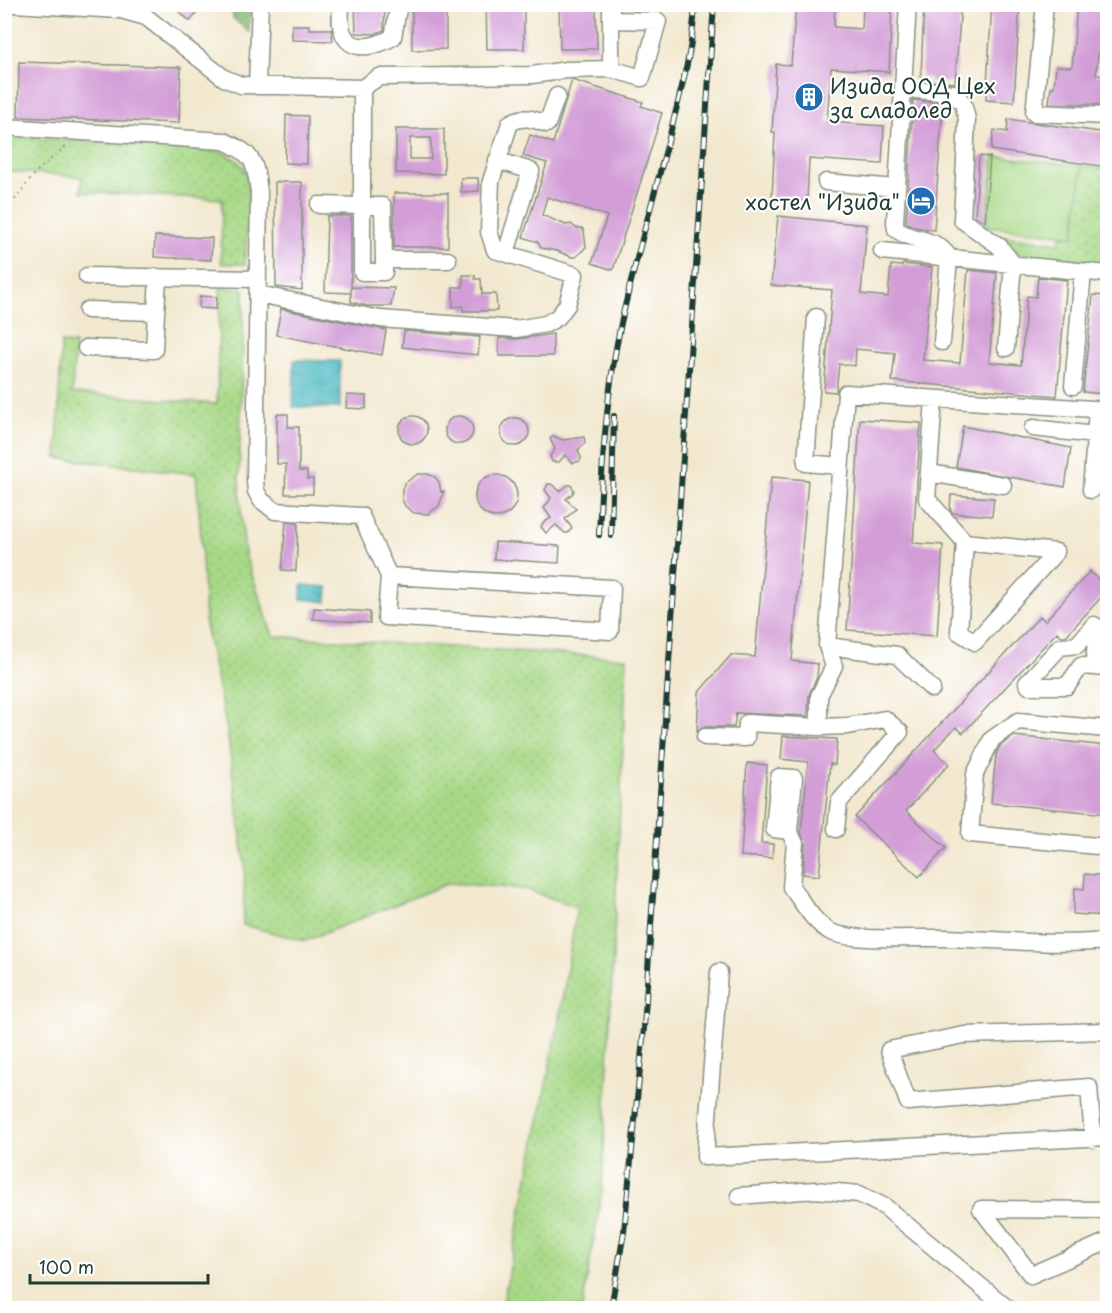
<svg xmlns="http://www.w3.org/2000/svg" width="1112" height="1313" font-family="'Playpen Sans',sans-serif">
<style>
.grass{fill:url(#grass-dots);stroke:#648b5e;stroke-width:1.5}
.forest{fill:url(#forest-firs);stroke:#527b54;stroke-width:1.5}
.pitch{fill:#a8d987;stroke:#648b5e;stroke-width:1.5}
.water{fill:url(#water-ripples);stroke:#347b7a;stroke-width:1.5}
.building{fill:#d39ed7;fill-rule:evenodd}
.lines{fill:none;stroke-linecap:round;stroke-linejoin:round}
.minor-casing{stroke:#889282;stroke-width:19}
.path{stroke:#889282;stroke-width:2;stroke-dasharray:1.5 4.5;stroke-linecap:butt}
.minor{stroke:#fff;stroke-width:16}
.rail-casing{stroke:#1f3d34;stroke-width:6}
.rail{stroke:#fff;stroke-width:4;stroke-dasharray:11;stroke-linecap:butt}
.labels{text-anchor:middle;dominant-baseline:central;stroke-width:4.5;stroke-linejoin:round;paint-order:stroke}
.poi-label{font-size:21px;fill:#1f3d34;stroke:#fff;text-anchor:start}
</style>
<defs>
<pattern id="grass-dots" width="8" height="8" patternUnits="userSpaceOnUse" patternTransform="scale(1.5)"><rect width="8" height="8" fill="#a8d987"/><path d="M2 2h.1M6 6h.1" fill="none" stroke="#90bb75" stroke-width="1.8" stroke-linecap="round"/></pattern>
<pattern id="forest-firs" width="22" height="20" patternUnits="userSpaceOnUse" patternTransform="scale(1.5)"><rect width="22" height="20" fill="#86b974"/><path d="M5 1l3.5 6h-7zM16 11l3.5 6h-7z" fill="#6d9860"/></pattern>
<pattern id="water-ripples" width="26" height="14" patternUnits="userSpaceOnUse" patternTransform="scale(1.5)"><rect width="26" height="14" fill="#4ab9c1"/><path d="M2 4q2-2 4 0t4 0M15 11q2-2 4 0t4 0" fill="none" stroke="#3d989e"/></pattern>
</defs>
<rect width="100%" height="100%" fill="#fff"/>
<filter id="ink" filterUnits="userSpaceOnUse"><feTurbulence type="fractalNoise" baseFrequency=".0167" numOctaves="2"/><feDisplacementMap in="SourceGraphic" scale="12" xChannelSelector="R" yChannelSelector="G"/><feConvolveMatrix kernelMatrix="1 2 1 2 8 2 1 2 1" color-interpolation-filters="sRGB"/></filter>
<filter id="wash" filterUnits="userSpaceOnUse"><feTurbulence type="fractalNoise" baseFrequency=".008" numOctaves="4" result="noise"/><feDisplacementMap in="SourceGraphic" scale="24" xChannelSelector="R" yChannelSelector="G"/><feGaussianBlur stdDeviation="1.35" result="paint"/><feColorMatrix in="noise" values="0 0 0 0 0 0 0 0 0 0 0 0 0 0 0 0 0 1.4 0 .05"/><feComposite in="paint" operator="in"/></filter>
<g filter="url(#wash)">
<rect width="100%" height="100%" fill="#f2e8cf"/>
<path class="grass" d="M5 136 217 151C229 155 241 160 246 173 252 191 245 243 245 264H221L222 199 81 192 82 177 5 171Z
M1082 166 1107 169V264L1018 254 1001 236 1060 243 1061 235 1074 236Z
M220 288 244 289 239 480 242 523 245 555 273 636 627 658 602 1191 582 1308H502L559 1020 577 907 525 889 449 883 305 941 243 925 245 866 227 730 205 624 201 536 196 474 57 458 61 343 75 344 72 393 217 404Z"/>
<path class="forest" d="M233 5H250L249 32 233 18Z"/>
<path class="pitch" d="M994 156 1082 166 1074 236 986 226Z"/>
<path class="water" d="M294 360 340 361V408L293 407Z
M302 585 328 587 327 602 301 599Z"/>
<g id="blocks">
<path class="building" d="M170 4H204L190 21Z
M355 4H385L384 30 374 34 356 33Z
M412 4H446V49L412 50Z
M486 4H524V49H487Z
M559 4H596L597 49H560Z
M796 4H835L834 27 862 29 863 4H892L889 72 831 68 827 122 884 126 882 164 809 159 807 201 772 199 775 132H772L776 64 791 65Z
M924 4H961L955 83 930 81V78L921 77Z
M992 4H1020L1014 102 986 100Z
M1077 4H1102L1101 11H1107V54L1098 53 1096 75 1107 76V105L1049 103 1051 87H1054L1056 66 1072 67Z
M292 25H309V29H331L333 41 292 40Z
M19 62 181 67 179 123 18 117Z
M572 80 643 102 641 106 662 113 613 270 592 263 607 216 547 197 542 215 566 225 571 224 576 228H582L584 231 586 247 576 257H572L557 251 541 248 538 242 523 237 547 163 523 156 530 135 553 143Z
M913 100 943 103 934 230 919 228 906 223Z
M286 115 308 116 307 164 285 163Z
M1008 119 1107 133V167L991 150 994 130 1007 132Z
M396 129H444V174L396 173ZM410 138H431V159H410Z
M979 156 990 157 985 222 975 216Z
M461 178H478L479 191 461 192Z
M275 182H302V290L276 287Z
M394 193H448V247H394Z
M327 216H351V293L325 292Z
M778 216 867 225 861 294 888 297 891 265 902 266 903 264 932 267 923 360 960 363 968 270 997 273 989 362 1021 365 1027 296 1036 297 1038 277 1067 280 1057 396 892 381 895 353 856 349 855 366 839 364 836 392 824 391 832 290 771 285Z
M155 236 212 238 211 260 154 257Z
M463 275H475V279H481L482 294H496L497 311H463V306L453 307V287H463Z
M351 287 394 288 391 306H367L351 302Z
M1093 295 1107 296V394L1083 392Z
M200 296 217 297 216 309 199 308Z
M281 309 386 330 382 355 276 335Z
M404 331 480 337 478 355 402 347Z
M553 334V356H499V338L517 339Z
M347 395 366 396V409L346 408Z
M277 414H288V427H299V471H307V479H313V494H285L286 464H277Z
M445 430a14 14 0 1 1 28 0a14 14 0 1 1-28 0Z
M399 430a14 14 0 1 1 28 0a14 14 0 1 1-28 0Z
M501 432a14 14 0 1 1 28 0a14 14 0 1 1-28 0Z
M860 419 921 423 913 543 943 545 937 636 847 630Z
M963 426 1071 448 1065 487 956 467Z
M554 436 563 440 584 437 585 443 578 450 581 458 580 461 573 463 565 455 559 462H552L550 456 555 449 550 439Z
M418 474H428L435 477 439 482 441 492 444 491 439 506 428 514 414 513 405 506 402 500V489L405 483Z
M475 496a21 21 0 1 1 42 0a21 21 0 1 1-42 0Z
M771 477 808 480 792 661 818 664 817 677 809 695 808 716 736 713 734 727H705L697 731 699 692 731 655 755 657Z
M548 484H551L560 491 568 485H571L574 490 573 493 566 499 576 509 565 519 572 528 568 533H565L556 525 546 533 541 527 543 523 551 518 544 508 551 498 545 490Z
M951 495 994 498 992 516 953 513 950 509Z
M286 522 298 523 296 571 282 570Z
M495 542 560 546 559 563 494 559Z
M1090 571 1107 588V591L1066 636H1061L1057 632 963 733 956 727 934 750 949 764 906 811 946 848 919 877 855 817 1040 616 1045 621Z
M314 608 370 612V623L313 619Z
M783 736 837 739 835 765 830 764 819 876 803 874 805 844 801 831 808 762 781 759Z
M1014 736 1107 746V814L991 803 996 755 1000 746Z
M747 763 767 765 761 843 773 844 772 858 741 856Z
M1085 874 1107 876V916L1073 914 1075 888 1084 889Z"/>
</g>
</g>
<g filter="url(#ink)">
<use href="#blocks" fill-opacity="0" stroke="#889282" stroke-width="1.5"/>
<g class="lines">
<g class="minor-casing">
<path id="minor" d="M13 4 121 10 146 17 224 78 241 85 362 88V206L319 205
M341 4C341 13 339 25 343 33 352 55 379 45 393 37L399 4
M908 4 895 222 896 229C913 243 934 235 949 257L942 342
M1045 4 1034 113 1108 116
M611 20 658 21 642 78 611 69
M257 86 260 4
M362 88 379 77 532 75 567 70 611 69V4
M903 89 953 93 963 103 967 119 962 220 999 246 1013 264 1006 348
M4 127 224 141C253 154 255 160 259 192L255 481 256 491 261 500 275 511 361 516 389 576 612 588 610 631 386 617 389 576
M497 160 531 171 506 253
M826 182 897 188
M882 251 1108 274
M384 260 383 206H362V272H384V260H448
M87 276 258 279
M258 294 380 319 516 329 546 324 558 317 567 305 575 275 495 250 489 232 491 181 510 123C523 115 533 119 547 124L557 96
M87 310 156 312
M816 317 806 463 840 466
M86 348 154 350 158 277
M1073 386 1083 272
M934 399 927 499 965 542 959 632 975 642 1056 552
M1033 428 1095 435
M929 473 1003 485
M1091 490 1097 410
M965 542 1056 552
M827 646 834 666 819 696V727L848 726 885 719 900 732 839 802 836 829
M1094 667 1097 627 1094 625 1077 645 1060 647 1027 683 1029 686H1067L1081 666 1108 668
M932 689 897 655 827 646 846 393 1108 410
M1108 729 1018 721 992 739 975 774 970 834 1108 847
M705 737 746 738 747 723 819 727
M789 831 774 829 779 777 794 778 789 831 795 843 791 887C802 901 814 924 831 932 853 942 915 937 941 938 996 939 1053 946 1108 941
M719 972 705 1157 1108 1137
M1093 1139 1089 1087 908 1102 889 1050 964 1035 1108 1031
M739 1196 815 1190 859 1194 885 1207 1007 1308
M1108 1210 981 1209 1031 1275 1108 1241"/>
</g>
<path class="path" d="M4 214 35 173 66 146"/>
<use href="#minor" class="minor"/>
<g class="rail-casing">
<path id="rail" d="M599 535C602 464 606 393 621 323 635 261 653 200 669 138 680 94 693 50 695 4
M611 536 614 416
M611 1308 624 1232 644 1028 714 4"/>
</g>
<use href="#rail" class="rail"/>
</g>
</g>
<defs>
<g id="building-disc" transform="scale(1.5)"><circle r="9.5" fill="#1f6fb2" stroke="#fff"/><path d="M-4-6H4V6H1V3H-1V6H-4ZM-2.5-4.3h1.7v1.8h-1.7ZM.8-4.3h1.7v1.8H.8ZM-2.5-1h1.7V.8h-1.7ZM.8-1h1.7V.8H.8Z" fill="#fff"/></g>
<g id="hotel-disc" transform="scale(1.5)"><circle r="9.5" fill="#1f6fb2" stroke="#fff"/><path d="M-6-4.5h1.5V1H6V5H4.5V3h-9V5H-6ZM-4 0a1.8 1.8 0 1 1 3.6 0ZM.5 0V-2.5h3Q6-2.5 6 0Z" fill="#fff"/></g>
</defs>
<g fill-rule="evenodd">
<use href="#building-disc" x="809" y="97"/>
<use href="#hotel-disc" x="921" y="201"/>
</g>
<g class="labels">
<g class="poi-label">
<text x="830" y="85">Изида ООД Цех<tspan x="830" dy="24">за сладолед</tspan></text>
<text x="900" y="201" text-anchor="end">хостел "Изида"</text>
</g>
</g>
<rect width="1112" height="1313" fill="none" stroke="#fff" stroke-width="24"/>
<path d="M30 1274v9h178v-9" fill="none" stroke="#1f3d34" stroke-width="3"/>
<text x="39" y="1274" font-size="18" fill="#1f3d34" stroke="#ffffff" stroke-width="4.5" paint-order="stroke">100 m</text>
</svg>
